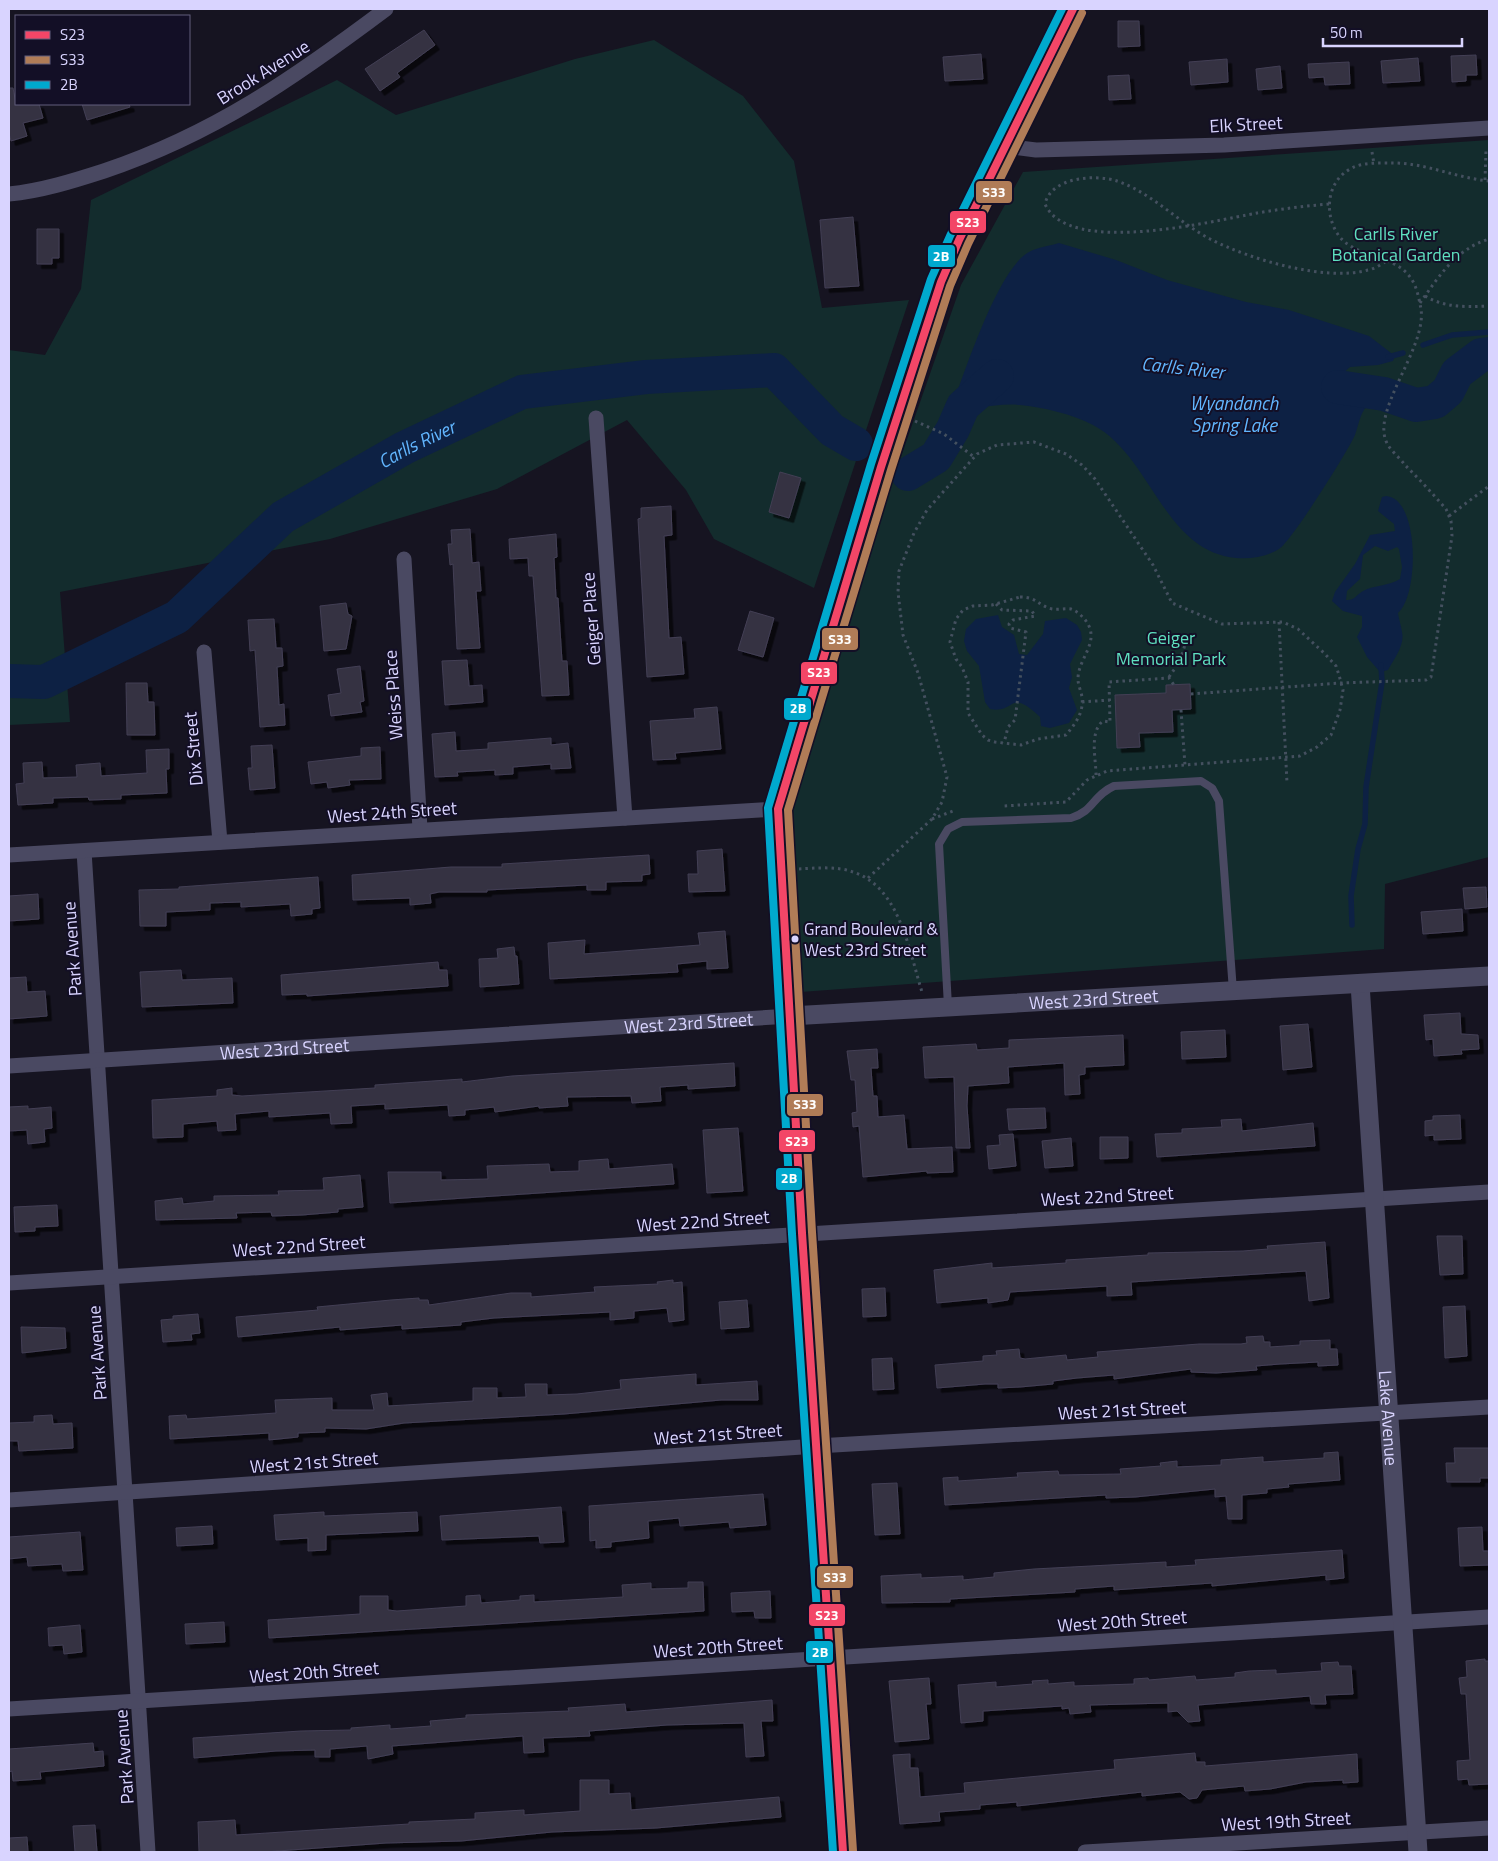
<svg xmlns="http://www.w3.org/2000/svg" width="1498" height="1861" font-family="'Titillium Web',sans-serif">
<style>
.green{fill:#132c2d}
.water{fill:#0d2144;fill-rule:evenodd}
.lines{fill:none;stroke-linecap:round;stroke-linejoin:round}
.stream{stroke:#0d2144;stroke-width:5.5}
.river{stroke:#0d2144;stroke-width:34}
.building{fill:#343243;stroke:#433f54;filter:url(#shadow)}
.path{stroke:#44505f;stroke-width:3;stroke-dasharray:2.5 4;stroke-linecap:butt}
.service{stroke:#4a4962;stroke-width:8}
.minor{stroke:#4a4962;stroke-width:15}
.tertiary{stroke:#4a4962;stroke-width:19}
.bus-1-casing{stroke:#130f26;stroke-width:11}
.bus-2-casing{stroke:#130f26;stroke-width:11}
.bus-3-casing{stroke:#130f26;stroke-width:11}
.bus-1{stroke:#f34667;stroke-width:8}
.bus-2{stroke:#b07c57;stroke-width:8}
.bus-3{stroke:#00a9ce;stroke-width:8}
.bus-dot{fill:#d9d4ff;stroke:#130f26;stroke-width:2}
.labels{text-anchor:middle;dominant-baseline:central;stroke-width:4;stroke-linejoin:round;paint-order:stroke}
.bus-label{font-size:17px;fill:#d9d4ff;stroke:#130f26;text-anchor:start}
.street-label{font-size:18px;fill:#d9d4ff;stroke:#130f26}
.park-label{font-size:18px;fill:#5fe0c0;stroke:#130f26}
.water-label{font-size:19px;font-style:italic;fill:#62b6ff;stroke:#130f26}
.line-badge{stroke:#130f26;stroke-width:2}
.badge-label{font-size:14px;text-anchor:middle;font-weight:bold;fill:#fff}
</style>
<defs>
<filter id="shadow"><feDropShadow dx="4.5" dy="4.5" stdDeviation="0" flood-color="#0009"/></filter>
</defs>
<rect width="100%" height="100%" fill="#161421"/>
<path class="green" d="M654 40 743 96 794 161 822 308 909 300 814 588 714 539 686 490 627 420 497 489 330 539 60 592 70 722 9 725V350L45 355 81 289 91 200 337 80 396 115 575 59Z
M1489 140V857L1385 884 1384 949 787 993 778 809 961 285 1023 172Z"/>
<path class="water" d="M1059 243 1116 260 1167 280 1246 302 1289 310 1369 336 1395 356 1393 361 1378 365 1350 367 1342 374 1341 380 1344 386 1381 385 1384 394C1378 398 1370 402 1366 407 1360 414 1358 427 1355 435 1348 451 1291 542 1279 549 1266 557 1251 559 1236 558 1163 551 1152 456 1093 425 1072 414 1042 407 1020 405 1001 403 982 409 963 406L956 395C968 362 1000 267 1029 252 1038 247 1050 246 1059 243Z
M1386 496C1420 498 1419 596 1398 613 1399 620 1401 625 1402 632 1405 645 1394 659 1388 670L1380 672 1367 657 1357 637 1362 627V616L1343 611 1332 601 1335 592 1355 564 1370 535 1395 531 1394 524 1378 511 1382 497ZM1375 546 1388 551 1397 547 1399 549 1402 567 1400 579C1389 586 1374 585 1363 591 1356 595 1354 601 1346 600L1347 591 1360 579 1363 555Z
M998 615 1002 627 1014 635 1019 654 1027 655 1043 634 1045 621 1066 618 1077 625 1081 632 1082 640 1070 664 1072 677 1069 688 1077 710 1069 723 1050 728 1041 726 1040 717C1008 687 1017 714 990 709L985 702 979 666 967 651 964 641 966 629 976 619Z"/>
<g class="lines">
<path class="stream" d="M1423 345 1452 335 1489 332
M1388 357 1403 353
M1352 925 1351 896 1358 849 1365 824 1366 787 1382 682 1381 665"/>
<g class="river">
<path d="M1338 387 1384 394 1416 405 1435 402 1448 391 1457 373 1481 355 1489 354"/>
<path d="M908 474 936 457 953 429 963 406 997 376"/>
<path id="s1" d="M9 681 44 682 177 617 283 517 404 448 522 392 646 377 774 370 832 430 856 444"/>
</g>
</g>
<path class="building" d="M1118 21H1139L1140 46 1118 47Z
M424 30 435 45 397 73 400 77 380 91 365 69Z
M981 54 983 79 945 81 943 57Z
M1476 55 1477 75H1466V81L1452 82 1451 56Z
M1418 58 1420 81 1383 83 1381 61Z
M1227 59 1228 82 1191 85 1189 62Z
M1349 62 1350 84 1325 85 1324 77 1309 78 1308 64Z
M1280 66 1282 88 1258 90 1256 69Z
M1129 75 1131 99 1109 100 1108 76Z
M9 88H13L16 104H39L43 118 23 123 27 136 11 141 9 133Z
M82 104H129L130 107 87 120Z
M853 217 859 286 825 288 820 220Z
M37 229H59V258H52V264H37Z
M780 472 801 478 789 518 769 512Z
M671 506 672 535 664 536 669 638 681 637 684 674 647 677 638 519 641 518V508Z
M470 529 472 563 479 562 481 591H476L480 648 457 649 453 564 450 565 448 544H452L451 530Z
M556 534 557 557 554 558 556 598H558L562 661H567L569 695 542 696 533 576H529L528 558 510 559 509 539Z
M346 603 348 614 352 616 346 649 324 651 320 606Z
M750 611 774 618 763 657 738 650Z
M274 619 276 648H282L283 666 277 667 279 705 284 704 285 725 260 727 255 650 250 651 248 620Z
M467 660 469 686 482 685 483 702 445 705 442 661Z
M360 666 364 701 360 702 362 712 331 716 328 695 341 693 337 669Z
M126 683H147L148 702H154L155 735H127Z
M1190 684 1191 709 1172 710 1173 732 1139 733 1140 747 1117 748 1115 695 1166 693V685Z
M717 707 721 749 675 753 676 759 653 760 650 721 695 718 694 709Z
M455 732 456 751 488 749V743L551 738V745L568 743 571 768 551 769V764L513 767V774L495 775V770L457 772 458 776 435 777 432 734Z
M272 745 275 788 250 790 248 768H252L251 746Z
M380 747 381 779 349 780 350 785 328 788 327 782 311 784 308 762 361 756V748Z
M169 749V769H166L167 793 121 795V799L89 800 88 797 53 798V803L18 805 16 784 24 783 23 763 42 762 43 778 77 777 76 765 100 763 101 776 147 773 146 750Z
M722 849 725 891 689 892 688 874H698L697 851Z
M649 855 650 874 642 875V881L606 882V890H587V885L487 890V892H439L430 894 431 903 410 905V898L353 900 352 875 451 867H502V864Z
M318 877 320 908 312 909V914L291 916 290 904 241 907V902L210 903V910L166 912V926H140L139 890 179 889V887Z
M1486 887 1487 907 1465 909 1463 888Z
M38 894 39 919 9 921V896Z
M1462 909 1463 931 1423 934 1421 912Z
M725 931 728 968 707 969V961L677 964 678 972 550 979 548 943 585 940 584 954 649 949 700 945 698 933Z
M514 947 515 956H517L519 984 480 987 479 959 498 958 497 949Z
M438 962 439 970H447L448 986 307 996V994L282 995 281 975Z
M181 970 182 980 232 978 233 1003 142 1007 140 972Z
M26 977 27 992 45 991 47 1016 9 1019V978Z
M1460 1013 1461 1034 1478 1035 1479 1049 1461 1050 1462 1054 1434 1056 1433 1039 1426 1040 1424 1015Z
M1308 1024 1312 1067 1283 1070 1280 1026Z
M1225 1030 1226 1057 1182 1059 1181 1032Z
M1123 1035 1124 1065 1085 1067V1074L1079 1075 1080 1094 1065 1095 1064 1063 1008 1067 1009 1083 968 1086 967 1106 970 1148H956L954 1077 925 1078 923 1047 976 1044 977 1050 1009 1048V1040Z
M877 1049 878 1068H871L873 1096H877L878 1117 904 1115 907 1149 952 1147 953 1172 927 1173V1171L863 1177 859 1126 853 1127 852 1113 857 1112 855 1080H851L847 1051Z
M734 1063 735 1086 688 1089V1085L660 1087 661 1101 632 1103 631 1096 567 1097 568 1106 539 1108V1106L495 1112 494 1107 465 1110V1115L449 1116 448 1105 385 1109V1104L351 1106 352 1123 331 1124 330 1113 269 1117V1111L235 1114 236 1130 218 1131 217 1121 183 1124V1137L153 1138 152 1100 217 1096V1090L232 1088V1095L242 1096 375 1088V1085L462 1079V1082L512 1076Z
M28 1106V1109L51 1107 52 1128 44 1129 45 1142 28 1144 27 1130 9 1131V1107Z
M1045 1108 1046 1128 1009 1130 1007 1109Z
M1460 1115 1461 1139 1434 1140V1135L1425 1136V1121L1433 1120V1116Z
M1241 1119 1242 1131 1313 1123 1315 1146 1157 1157 1155 1134 1182 1133V1129L1222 1127 1221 1120Z
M738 1128 743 1191 707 1193 703 1130Z
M1013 1134 1016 1166 989 1169 987 1146 1000 1145 999 1135Z
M1100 1137H1128V1158L1100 1159Z
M1071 1138 1073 1166 1045 1168 1042 1141Z
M608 1159 609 1169 672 1164 674 1184 390 1203 388 1172H441V1180L488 1179 487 1166 549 1164 550 1172 579 1171V1161Z
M360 1175 363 1207 338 1209V1212L302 1215 272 1216 271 1212 236 1213 237 1218 156 1220 155 1201 182 1198 183 1204 214 1201V1196L279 1195 278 1191 324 1190 323 1178Z
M57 1205 58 1226 35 1227V1231L15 1232 14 1207Z
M1437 1236H1462L1463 1274 1440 1275Z
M1325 1242 1329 1298 1309 1301 1306 1271 1131 1282 1132 1295 1107 1296V1286L1010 1292 1008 1300 988 1303V1298L937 1303 934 1270 992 1263V1268L1066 1263V1260L1148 1255V1253L1243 1251 1268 1249 1267 1246Z
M673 1280V1283L682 1282 684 1320 669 1322 667 1308 634 1311V1318L610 1320V1312L494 1318 461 1322V1325L402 1329V1325L340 1330V1327L238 1337 236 1317 318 1310 317 1307 391 1300 419 1298V1300H428L429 1305 511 1293H531V1297L595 1292 594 1287 658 1284 657 1282Z
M885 1288 886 1316 863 1317 862 1289Z
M747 1300 749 1327 721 1329 719 1302Z
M1465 1306 1467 1356 1445 1358 1443 1307Z
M198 1314 200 1333 191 1334 192 1340 163 1342 161 1320 173 1319V1316Z
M21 1327 65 1328 66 1348 22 1353Z
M1263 1336 1264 1342H1270V1347L1300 1345V1341L1330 1340V1349H1337L1338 1365 1318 1366V1362L1280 1364 1256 1366 1257 1370 1216 1373 1191 1372V1369L1114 1379V1375L1077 1378 1053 1381V1384L1020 1387 998 1388V1384H985L937 1388 935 1365 983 1361V1356L997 1355 996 1351 1019 1349 1020 1358 1025 1359 1066 1355 1067 1360 1098 1357 1097 1352 1199 1344H1241L1247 1343 1246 1337Z
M892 1358 894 1389 873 1390 872 1359Z
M696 1374V1385L757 1381 758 1400H721L564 1414 404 1423 366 1429 325 1428V1432L298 1433V1437L269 1440V1433L170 1439 169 1416 186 1415 187 1419 276 1413 275 1400 332 1398V1410H374L371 1395 387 1393 388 1406 473 1401V1388H497V1398L526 1397 525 1384H547V1395L577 1394 621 1389 620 1380Z
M52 1415 53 1424 72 1423 73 1448 19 1451 18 1441H9V1423L34 1422V1416Z
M1454 1448H1489V1478H1480V1482H1447L1446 1463H1455Z
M1338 1452 1340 1480 1288 1484 1289 1487 1267 1489V1493L1242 1495V1519H1228L1226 1496 1215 1497V1489L1135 1497 1106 1498V1495L945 1505 943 1478 958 1477V1481L1018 1477 1017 1473 1058 1471 1059 1475 1121 1474 1120 1469 1161 1466 1160 1463 1177 1461V1467L1221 1465V1460L1263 1457V1462L1324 1458V1453Z
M897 1483 900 1534 875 1535 872 1484Z
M763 1494 766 1525 730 1528 729 1522 680 1526 679 1518 648 1521 649 1538 611 1542V1547L596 1548V1540L590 1541 589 1506Z
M561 1507 564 1542 540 1543 539 1536 442 1540 440 1516Z
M324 1512V1516L417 1512 418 1531 326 1535V1550L308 1551V1538L276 1540 274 1515Z
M212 1526 213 1544 177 1546 176 1528Z
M1482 1527 1483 1551H1489V1565L1460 1566 1458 1528Z
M80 1532 83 1570 63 1571 62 1564 28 1566 27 1557 9 1559V1537Z
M1342 1550 1344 1578 1326 1580V1575L1212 1586V1583L1114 1590V1586L1075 1589V1592L950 1599V1602L882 1603 881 1576 921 1574V1578L963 1576V1580L994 1577V1573L1034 1569 1166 1562V1567L1196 1565 1195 1560Z
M688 1582H703L704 1611 269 1638 268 1620 360 1614V1596H388V1610L397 1611 466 1606V1596L480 1595 481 1603 520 1600V1596L534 1595V1602L623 1597 622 1585 651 1583V1589L688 1588Z
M770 1591 771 1618H755L754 1611 732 1612 731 1593Z
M224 1622 225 1642 186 1644 185 1624Z
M80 1625 82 1652 64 1654 63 1645 49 1646 48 1628Z
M1485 1659V1661H1489V1784L1469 1785 1468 1779 1458 1780 1457 1761 1470 1760 1466 1694H1461L1459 1678 1467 1677 1466 1661Z
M1338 1662 1339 1666H1351L1353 1694 1325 1695 1326 1704H1311L1310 1696 1198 1705 1200 1721 1188 1722 1177 1711 1168 1712V1703L1090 1705 1091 1712 1070 1714 1069 1708 1062 1709V1706L983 1711V1721L961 1723 958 1685 996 1682V1687L1033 1684 1032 1681 1048 1680V1684L1074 1682V1686L1134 1684V1679L1148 1678 1149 1680 1195 1676 1196 1680 1235 1677V1673L1249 1671 1276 1670V1674L1322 1671 1321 1663Z
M929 1678 931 1704H926L929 1739 895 1742 889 1681Z
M772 1700 773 1721H761L764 1756 746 1757 744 1723 667 1725 589 1731 590 1736 543 1738 544 1752 524 1753 523 1736 392 1746 393 1754 368 1759 367 1746 330 1749V1757H315V1750L276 1751 194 1758 193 1738 301 1731 351 1730V1728L390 1725V1729L431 1726 430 1721 466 1718V1715L569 1711 568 1708 625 1704 626 1712Z
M93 1743 94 1752 103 1751 104 1766 40 1772 41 1779 13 1781 12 1771 9 1772V1749Z
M1195 1753 1196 1762H1205V1766L1357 1754 1358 1782 1343 1783V1780L1306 1782 1270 1789 1245 1791 1244 1786 1202 1790 1197 1798 1189 1799 1180 1792 1142 1796V1792L1017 1806V1802L980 1805V1809L939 1812 940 1821 900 1824 893 1755 910 1754V1768H918L920 1797 965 1793 964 1783 1115 1769 1114 1760Z
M580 1780H609V1794L630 1793 631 1810 779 1797 781 1817 656 1828 552 1832 461 1841 386 1843 264 1852H199L198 1822 235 1820 236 1835 409 1824V1822L475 1819V1813L524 1810V1815L580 1811Z
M95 1825 97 1852H75L73 1826Z
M27 1837 28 1852H9V1838Z"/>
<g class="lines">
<path class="path" d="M1372 152 1374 164
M1485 180 1486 150H1489
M1329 204C1305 206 1281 209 1257 213 1213 221 1068 257 1045 204 1051 177 1095 174 1117 181 1152 193 1178 222 1210 239 1249 259 1325 282 1368 270 1374 269 1380 265 1385 262
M1425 296C1446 308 1465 307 1489 306
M1420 303C1439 276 1456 249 1489 239
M915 421 944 434 974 457
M1449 516 1489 486
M1020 597C1037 597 1039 606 1052 609 1058 610 1065 608 1071 609 1077 611 1082 616 1086 621 1101 642 1078 658 1078 679 1078 685 1081 691 1082 697 1084 713 1075 724 1066 735L1038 739 1021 745 995 742 988 740 982 735 968 713V682L962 667 956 659 950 642 956 619 963 610 973 606 992 605Z
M996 604 1002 610 1032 611 1035 616 1013 620 1009 624 1010 628 1026 632 1015 720 1008 727 1004 743
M1279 622 1287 783
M1169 677 1180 661 1188 635
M1191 694 1341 683 1426 680 1431 677 1452 536 1451 521 1446 509C1433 494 1419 479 1405 465 1400 458 1392 452 1388 445 1368 413 1427 349 1421 309 1419 299 1417 286 1410 277 1394 254 1352 258 1337 233 1324 212 1327 180 1352 168 1363 162 1381 163 1393 163 1426 163 1456 178 1489 181
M1082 702 1110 700
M1181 710 1185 765
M1096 775C1096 759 1089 732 1103 721L1110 722 1109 682 1169 678 1174 685
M932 819 953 811
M799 869C816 868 837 866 853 872 900 887 909 951 922 992
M868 878 932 819 942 802 947 777 918 673 903 635 898 592 899 571 914 533 927 510 977 454 997 445 1034 442 1066 454 1082 465 1095 479 1153 565 1172 603 1222 624 1283 622 1298 629 1324 653 1336 666 1339 675 1343 690 1340 710 1331 735 1317 747 1300 756 1107 771 1087 780 1066 802 1004 806"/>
<path class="service" d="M948 1006 939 844 948 829 962 822 1071 818C1094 811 1092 796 1114 786L1201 781 1212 788 1219 801 1233 991"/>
<g class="minor">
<path d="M1004 146 1036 150 1224 145 1489 128"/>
<path d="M9 194C41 191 73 181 104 171 214 134 294 78 386 9"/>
<path d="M596 418 625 818"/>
<path d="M404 559 420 829"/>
<path d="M204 652 220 842"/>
<path d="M84 851 148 1852"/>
<path d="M9 855 778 809"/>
<path id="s2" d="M9 1066 790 1016"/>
<path d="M9 1283 1489 1192"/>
<path d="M9 1500 817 1446 1489 1407"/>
<path d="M9 1709 1489 1617"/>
<path d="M1085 1852 1489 1828"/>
</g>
<g class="tertiary">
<path id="s3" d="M1360 984 1418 1852"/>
<path id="s4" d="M790 1016 1489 976"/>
<path d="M843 1852 802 1233 778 809 881 467 941 282 959 240 1073 9"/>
</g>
<g class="bus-1-casing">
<path id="bus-1" d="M843 1852 802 1233 778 809 881 467 941 282 959 240 1073 9"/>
</g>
<g class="bus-2-casing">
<path id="bus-2" d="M853 1851 812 1232 788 810 891 470 950 286 968 244 1082 13"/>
</g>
<g class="bus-3-casing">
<path id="bus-3" d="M833 1852 792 1234 768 808 871 464 931 279 950 236 1062 9"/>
</g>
<use href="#bus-1" class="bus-1"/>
<use href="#bus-2" class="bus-2"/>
<use href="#bus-3" class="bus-3"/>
</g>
<circle class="bus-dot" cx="795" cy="939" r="4.5"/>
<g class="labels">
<g class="bus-label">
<text x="804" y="929">Grand Boulevard &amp;<tspan x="804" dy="21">West 23rd Street</tspan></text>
</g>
<g class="street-label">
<text transform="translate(263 72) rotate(-32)">Brook Avenue</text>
<text transform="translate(1246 124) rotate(-3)">Elk Street</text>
<text transform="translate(591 619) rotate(-94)">Geiger Place</text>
<text transform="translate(393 695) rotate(-94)">Weiss Place</text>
<text transform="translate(193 749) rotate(-95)">Dix Street</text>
<text transform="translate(392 812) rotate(-4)">West 24th Street</text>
<text transform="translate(72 949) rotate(-94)">Park Avenue</text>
<text stroke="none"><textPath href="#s4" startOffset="304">West 23rd Street</textPath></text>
<text stroke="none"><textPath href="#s2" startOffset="681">West 23rd Street</textPath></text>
<text stroke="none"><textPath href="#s2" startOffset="276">West 23rd Street</textPath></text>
<text transform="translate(1107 1196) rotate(-3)">West 22nd Street</text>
<text transform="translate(703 1221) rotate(-4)">West 22nd Street</text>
<text transform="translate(299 1246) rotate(-4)">West 22nd Street</text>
<text transform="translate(97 1353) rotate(-94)">Park Avenue</text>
<text transform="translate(1122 1410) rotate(-3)">West 21st Street</text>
<text stroke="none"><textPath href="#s3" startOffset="435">Lake Avenue</textPath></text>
<text transform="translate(718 1434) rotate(-4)">West 21st Street</text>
<text transform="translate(314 1462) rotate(-4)">West 21st Street</text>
<text transform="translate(1122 1621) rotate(-4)">West 20th Street</text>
<text transform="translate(718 1647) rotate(-4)">West 20th Street</text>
<text transform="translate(314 1672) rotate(-4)">West 20th Street</text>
<text transform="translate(124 1757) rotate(-94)">Park Avenue</text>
<text transform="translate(1286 1821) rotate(-3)">West 19th Street</text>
</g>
<g class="park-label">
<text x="1396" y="233">Carlls River<tspan x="1396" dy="21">Botanical Garden</tspan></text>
<text x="1171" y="637">Geiger<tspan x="1171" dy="21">Memorial Park</tspan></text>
</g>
<g class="water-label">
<text transform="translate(1183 367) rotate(6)">Carlls River</text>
<text x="1234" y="402">Wyandanch<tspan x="1234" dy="22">Spring Lake</tspan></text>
<text stroke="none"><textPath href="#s1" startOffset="481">Carlls River</textPath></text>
</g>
</g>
<g class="line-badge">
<rect x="975" y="180" width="38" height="24" rx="5" fill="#b07c57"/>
<rect x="949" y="210" width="38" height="24" rx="5" fill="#f34667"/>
<rect x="927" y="244" width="29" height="24" rx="5" fill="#00a9ce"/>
<rect x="821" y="627" width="38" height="24" rx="5" fill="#b07c57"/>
<rect x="800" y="661" width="38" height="24" rx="5" fill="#f34667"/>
<rect x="783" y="697" width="29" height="24" rx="5" fill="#00a9ce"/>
<rect x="786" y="1093" width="38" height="24" rx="5" fill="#b07c57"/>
<rect x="778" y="1129" width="38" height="24" rx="5" fill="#f34667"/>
<rect x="775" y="1167" width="28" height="24" rx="5" fill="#00a9ce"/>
<rect x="816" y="1565" width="38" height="24" rx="5" fill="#b07c57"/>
<rect x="808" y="1603" width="38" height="24" rx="5" fill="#f34667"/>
<rect x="805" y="1640" width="29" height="24" rx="5" fill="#00a9ce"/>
</g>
<g class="badge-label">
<text x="994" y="197">S33</text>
<text x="968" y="227">S23</text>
<text x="941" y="261">2B</text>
<text x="840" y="644">S33</text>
<text x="819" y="677">S23</text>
<text x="798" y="713">2B</text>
<text x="805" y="1109">S33</text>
<text x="797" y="1146">S23</text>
<text x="789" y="1183">2B</text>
<text x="835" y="1582">S33</text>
<text x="827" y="1620">S23</text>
<text x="820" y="1657">2B</text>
</g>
<rect width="1498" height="1861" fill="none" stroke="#d9d4ff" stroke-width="20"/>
<rect x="15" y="15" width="175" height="90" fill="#130f26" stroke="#625e7d"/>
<rect x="25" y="31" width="25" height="8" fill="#f34667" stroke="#625e7d"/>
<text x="60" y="40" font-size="15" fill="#d9d4ff">S23</text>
<rect x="25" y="56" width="25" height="8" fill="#b07c57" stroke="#625e7d"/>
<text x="60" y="65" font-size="15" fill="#d9d4ff">S33</text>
<rect x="25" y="81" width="25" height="8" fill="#00a9ce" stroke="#625e7d"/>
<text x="60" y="90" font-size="15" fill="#d9d4ff">2B</text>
<path d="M1323 38v8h139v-8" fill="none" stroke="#d9d4ff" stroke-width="2.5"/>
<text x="1330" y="38" font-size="15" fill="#d9d4ff" stroke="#130f26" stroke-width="4" paint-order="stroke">50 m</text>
</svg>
